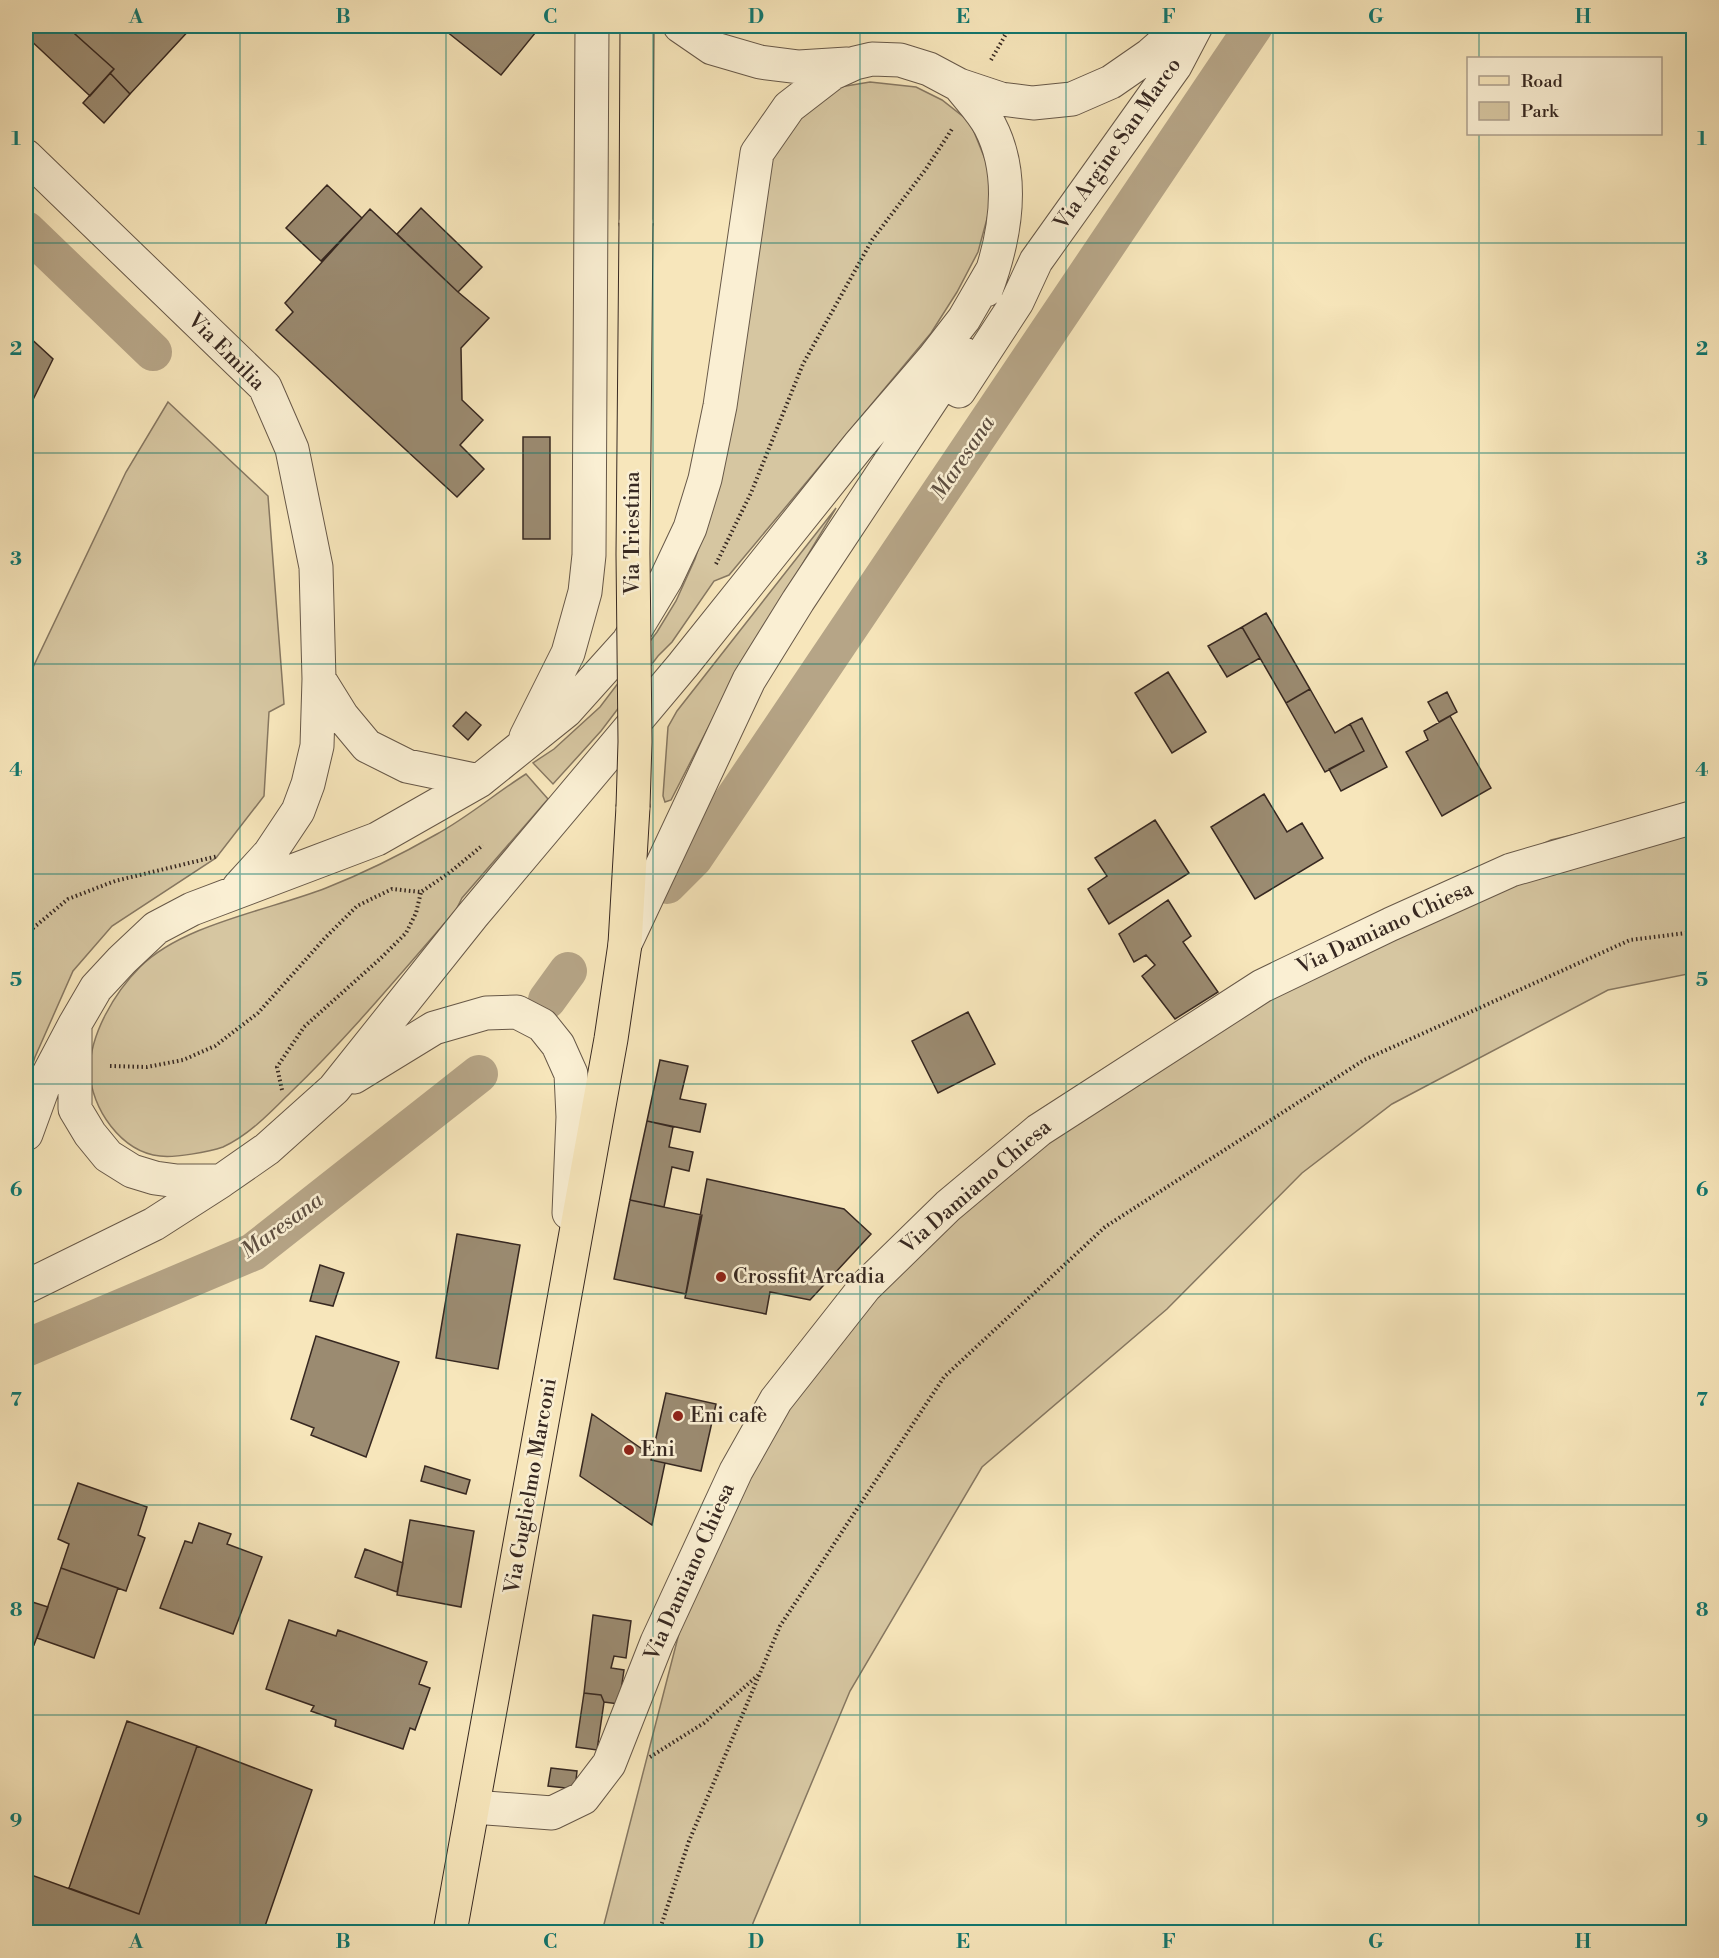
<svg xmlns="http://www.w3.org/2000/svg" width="1719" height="1958" font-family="'Libre Bodoni',serif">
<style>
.green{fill:#d6c6a1;stroke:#867761;stroke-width:1.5}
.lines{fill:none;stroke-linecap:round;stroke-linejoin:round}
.canal{stroke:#b6a587;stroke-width:38}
.building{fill:#9b8b71;stroke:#372821;stroke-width:1.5}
.minor-casing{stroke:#675848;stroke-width:35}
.major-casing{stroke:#372821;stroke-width:35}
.path{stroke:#372821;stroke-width:4;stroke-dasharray:1.5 3;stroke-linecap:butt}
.minor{stroke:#faefd3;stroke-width:33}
.major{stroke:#f7e6bb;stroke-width:33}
.major-bridge-casing{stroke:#372821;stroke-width:35;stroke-linecap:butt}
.major-bridge{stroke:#f7e6bb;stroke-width:33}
.grid{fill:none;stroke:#0f766e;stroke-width:1.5;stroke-opacity:0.55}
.poi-dot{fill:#8f2418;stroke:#faefd3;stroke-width:2}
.labels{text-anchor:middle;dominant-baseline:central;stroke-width:5;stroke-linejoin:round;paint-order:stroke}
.street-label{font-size:21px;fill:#372821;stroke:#faefd3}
.poi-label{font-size:21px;fill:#372821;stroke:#faefd3;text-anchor:start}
.water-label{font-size:22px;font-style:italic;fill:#5d4e40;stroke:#faefd3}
.neatline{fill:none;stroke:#0f766e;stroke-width:2}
.grid-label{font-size:20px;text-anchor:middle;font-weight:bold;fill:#0f766e}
</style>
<rect width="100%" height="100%" fill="#f7e6bb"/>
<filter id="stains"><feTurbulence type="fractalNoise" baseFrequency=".00333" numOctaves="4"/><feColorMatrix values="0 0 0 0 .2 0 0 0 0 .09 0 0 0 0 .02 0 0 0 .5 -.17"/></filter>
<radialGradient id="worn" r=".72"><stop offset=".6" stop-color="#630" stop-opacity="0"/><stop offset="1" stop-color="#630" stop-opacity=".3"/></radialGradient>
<path class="green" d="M870 82 916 87 942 100 970 122 989 169 991 204 978 252 957 292 931 333 729 575 714 581 672 642 658 656 601 731 553 784 533 763 554 749 600 707 657 632 676 601 695 559 707 522 769 155 784 130 834 88Z
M168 402 268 496 284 704 269 712 264 796 216 858 112 926 73 971 35 1057 26 1085V682L126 472Z
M836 508 731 683 671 800 665 802 663 796 668 727 677 711Z
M526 774 548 799 462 898 456 910C402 972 349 1036 290 1093 271 1112 248 1136 223 1147 209 1152 174 1158 160 1156 121 1152 91 1108 90 1072 89 1035 115 992 140 967 183 924 270 910 326 888 364 873 402 854 437 834 468 817 496 793 526 774Z
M1693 807V973L1608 990 1392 1104 1302 1173 1167 1309 982 1467 850 1691 753 1923 751 1932H602L685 1610 825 1322 999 1145 1272 967 1551 840Z"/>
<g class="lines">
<path class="canal" d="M26 230 153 352
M667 885 694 858 1254 26
M547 1000 568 971
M26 1348 253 1252 479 1074"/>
</g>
<path class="building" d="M26 26H66L114 69 90 96 26 36Z
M66 26H193L130 94 110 73 114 69Z
M442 26H538L536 32 501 75 441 27Z
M110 73 130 94 104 123 83 103Z
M327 185 362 218 321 261 286 228Z
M421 208 482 267 458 292 397 234Z
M370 209 458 292 489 318 461 348 462 400 483 420 460 445 484 469 457 497 276 330 293 312 285 303Z
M26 334 53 359 26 414Z
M523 437H550V539H523Z
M1266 613 1310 689 1286 703 1242 627Z
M1242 627 1260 658 1227 677 1208 646Z
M1168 672 1206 732 1172 753 1135 693Z
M1310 689 1335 733 1350 724 1364 751 1325 772 1286 703Z
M1447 692 1457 712 1439 722 1428 702Z
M466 712 481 725 468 740 453 726Z
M1450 716 1491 788 1442 816 1406 752 1428 740 1424 731Z
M1362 718 1387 767 1341 791 1329 769 1364 751 1350 724Z
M1264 794 1287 832 1302 823 1323 858 1255 899 1211 827Z
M1155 820 1189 873 1109 924 1088 889 1107 876 1095 858Z
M1168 900 1191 936 1183 942 1218 992 1175 1019 1142 976 1155 965 1146 955 1134 962 1119 934Z
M968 1012 995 1064 938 1093 912 1041Z
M660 1060 688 1066 680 1099 706 1104 700 1132 647 1121Z
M647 1121 673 1127 669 1147 693 1152 689 1171 672 1167 664 1207 630 1200Z
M707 1179 844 1209 871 1234 810 1300 770 1292 766 1314 685 1298Z
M630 1200 702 1215 686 1294 614 1279Z
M457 1234 520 1245 498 1369 436 1358Z
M320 1265 344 1273 333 1306 310 1301Z
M316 1336 399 1362 366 1457 311 1435 314 1428 291 1419Z
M666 1393 716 1404 701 1471 651 1460Z
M592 1414 652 1456 651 1460 665 1463 652 1525 580 1476Z
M425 1466 470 1480 466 1494 421 1481Z
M78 1483 147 1507 138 1535 145 1538 126 1591 61 1568 69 1544 58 1539Z
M410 1520 474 1531 461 1607 397 1595Z
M199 1523 231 1534 227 1544 262 1557 233 1634 160 1608 185 1541 192 1543Z
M365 1549 403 1563 397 1592 355 1577Z
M61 1568 118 1588 94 1658 37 1638Z
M26 1600 48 1607 34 1645 26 1641Z
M593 1615 631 1621 626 1658 614 1656 611 1668 624 1670 619 1704 604 1702 601 1695 584 1693Z
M289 1620 336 1636 338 1630 427 1662 419 1684 430 1688 415 1730 410 1728 403 1749 335 1726 336 1720 311 1711 314 1706 266 1689Z
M584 1693 601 1695 604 1702 597 1750 576 1747Z
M127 1721 197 1746 139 1914 69 1888Z
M197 1746 312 1790 263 1932H26V1873L139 1914Z
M551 1768 577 1771 575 1789 548 1786Z"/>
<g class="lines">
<g class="minor-casing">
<path id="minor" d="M680 26 712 48 760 62 799 67 847 64
M959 85C969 98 982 111 990 126 1016 176 1005 238 986 290
M26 156 265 387 292 449 316 567 319 679 317 746 308 784 298 811 270 853 239 887
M959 391 1017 302 1036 261 1175 66 1196 26
M319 679 342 716 367 746 407 766 479 781
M526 737 568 653 585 592 589 555 592 26
M625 944 749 680 798 601 953 367 960 351
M75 1029V1109L90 1134 108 1156 132 1171 155 1178 177 1181H221
M354 1077 434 1028 486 1013 517 1012 542 1025 558 1045 571 1074 573 1117 569 1213
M26 1134 46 1079 75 1024 96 988 122 960 156 928 192 909 377 839 479 781 566 711 628 642 666 579 690 528 705 479 720 406 757 153 789 107 833 73 855 63 872 59 900 60 929 69 959 85 1001 99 1033 103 1072 99 1111 82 1150 55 1183 26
M26 1287 154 1224 221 1181 267 1149 334 1089 472 916 683 665 859 445 933 359 964 319 993 269
M473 1807 552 1813 583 1798 609 1764 657 1642 736 1471 776 1400 865 1287 948 1206 1039 1130 1262 986 1391 924 1511 870 1694 817"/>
</g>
<g class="major-casing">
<path id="major" d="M636 223 637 26
M450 1932 611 1039 625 944 633 807"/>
</g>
<path class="path" d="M991 26 1006 34
M991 60 1006 34 1013 26
M716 564 751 493 803 364 872 240 926 169 952 129
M26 934 68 899 115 881 218 856
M110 1066 147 1067 183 1060 215 1046 258 1013 325 938 357 906 392 889 421 892 449 873 483 845
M282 1090 277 1067 304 1027 381 958 406 933 416 913 421 892
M650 1757 704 1723 758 1675
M659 1932 689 1841 780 1626 944 1377 1105 1227 1364 1060 1630 940 1694 932"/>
<use href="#minor" class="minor"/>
<use href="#major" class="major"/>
<g class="major-bridge-casing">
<path id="major-bridge" d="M633 807 635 742 633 554 636 223"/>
</g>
<use href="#major-bridge" class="major-bridge"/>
</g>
<path class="grid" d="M240 26V1932M446 26V1932M653 26V1932M860 26V1932M1066 26V1932M1273 26V1932M1479 26V58M1479 134V1932M26 243H1694M26 453H1694M26 664H1694M26 874H1694M26 1084H1694M26 1294H1694M26 1505H1694M26 1715H1694"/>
<g class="poi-dot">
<circle cx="721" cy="1277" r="6"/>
<circle cx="678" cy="1416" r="6"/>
<circle cx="629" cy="1450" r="6"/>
</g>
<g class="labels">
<g class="street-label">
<text transform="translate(1118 144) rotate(-55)">Via Argine San Marco</text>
<text transform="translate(226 352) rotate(45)">Via Emilia</text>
<text transform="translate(633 533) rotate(-90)">Via Triestina</text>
<text transform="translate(1385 928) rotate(-25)">Via Damiano Chiesa</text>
<text transform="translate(976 1187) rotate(-41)">Via Damiano Chiesa</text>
<text transform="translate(531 1486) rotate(-80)">Via Guglielmo Marconi</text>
<text transform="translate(690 1572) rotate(-66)">Via Damiano Chiesa</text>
</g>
<g class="poi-label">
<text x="733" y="1277">Crossfit Arcadia</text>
<text x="690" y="1416">Eni cafè</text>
<text x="641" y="1450">Eni</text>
</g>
<g class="water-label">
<text transform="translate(963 458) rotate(-56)">Maresana</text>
<text transform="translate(282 1226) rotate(-36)">Maresana</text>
</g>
</g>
<rect width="1719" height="1958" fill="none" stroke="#f7e6bb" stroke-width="66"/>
<rect x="1467" y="57" width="195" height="78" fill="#faefd3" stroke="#ac9f8c" stroke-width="1.5"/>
<rect x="1479" y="76" width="30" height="9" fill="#f7e6bb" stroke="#ac9f8c" stroke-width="1.5"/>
<text x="1521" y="87" font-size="18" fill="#372821">Road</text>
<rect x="1479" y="102" width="30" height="18" fill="#d6c6a1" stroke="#ac9f8c" stroke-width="1.5"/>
<text x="1521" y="117" font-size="18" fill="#372821">Park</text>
<rect x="33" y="33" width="1653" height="1892" class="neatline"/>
<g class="grid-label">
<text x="136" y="23">A</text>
<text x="343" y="23">B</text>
<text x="550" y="23">C</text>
<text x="756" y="23">D</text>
<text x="963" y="23">E</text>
<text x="1169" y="23">F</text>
<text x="1376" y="23">G</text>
<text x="1583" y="23">H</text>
<text x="16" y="145">1</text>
<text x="1702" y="145">1</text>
<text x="16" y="355">2</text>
<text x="1702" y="355">2</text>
<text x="16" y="565">3</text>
<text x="1702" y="565">3</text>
<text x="16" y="776">4</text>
<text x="1702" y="776">4</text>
<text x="16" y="986">5</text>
<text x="1702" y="986">5</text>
<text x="16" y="1196">6</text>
<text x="1702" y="1196">6</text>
<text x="16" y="1406">7</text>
<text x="1702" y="1406">7</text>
<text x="16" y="1616">8</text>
<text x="1702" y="1616">8</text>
<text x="16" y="1827">9</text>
<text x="1702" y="1827">9</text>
<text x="136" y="1948">A</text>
<text x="343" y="1948">B</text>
<text x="550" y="1948">C</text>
<text x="756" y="1948">D</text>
<text x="963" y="1948">E</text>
<text x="1169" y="1948">F</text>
<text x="1376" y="1948">G</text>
<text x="1583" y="1948">H</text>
</g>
<rect width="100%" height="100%" filter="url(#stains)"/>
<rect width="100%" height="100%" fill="url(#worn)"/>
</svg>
